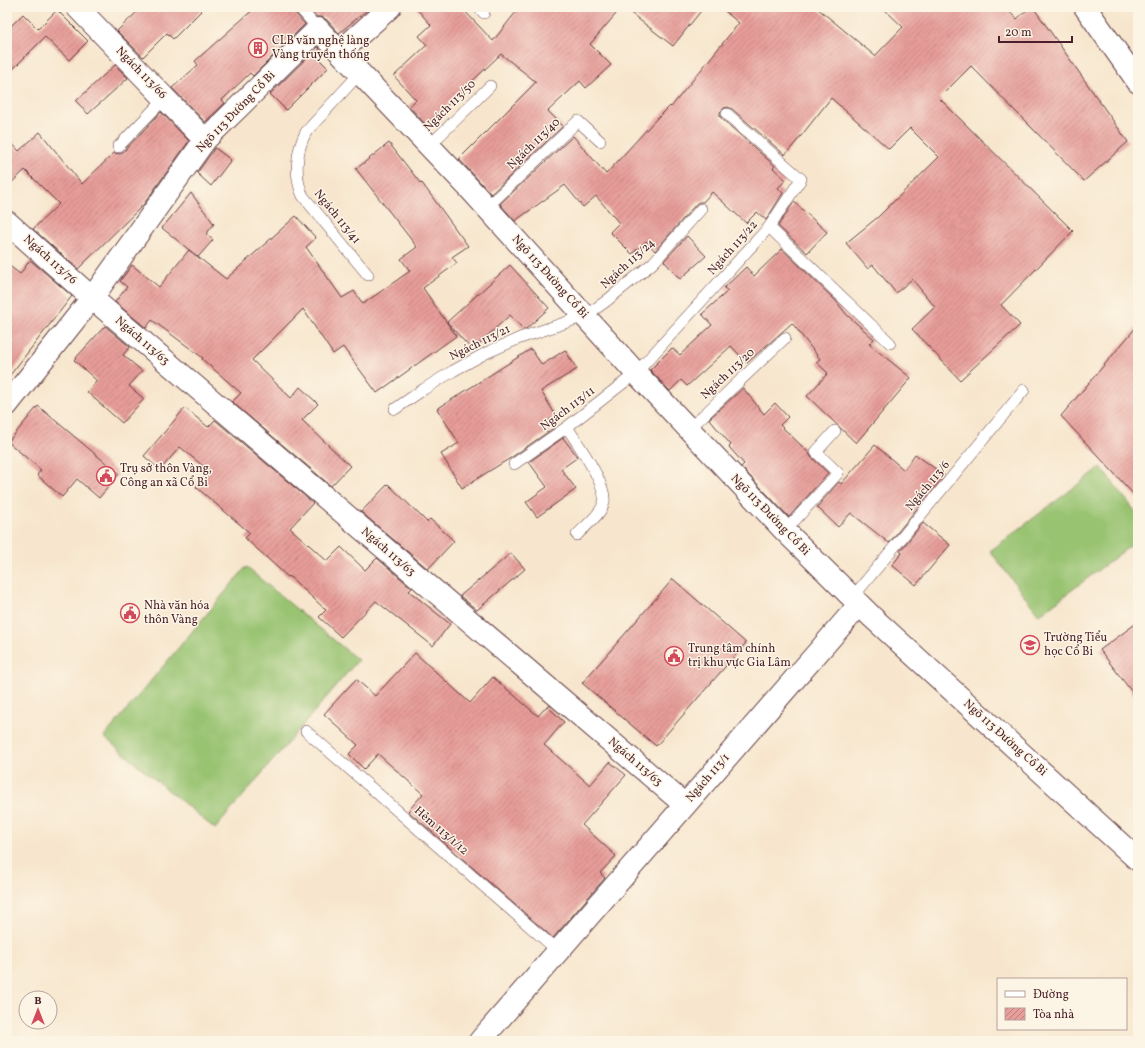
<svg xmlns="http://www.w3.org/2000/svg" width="1145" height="1048" font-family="Vollkorn,serif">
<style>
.pitch{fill:#98c371;stroke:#71714e}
.building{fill:url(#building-hatch)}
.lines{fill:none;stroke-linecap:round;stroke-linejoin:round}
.service-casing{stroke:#643d43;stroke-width:12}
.minor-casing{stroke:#643d43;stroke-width:24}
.secondary-casing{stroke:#643d43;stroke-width:24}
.service{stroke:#fff;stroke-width:11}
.minor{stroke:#fff;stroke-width:22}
.secondary{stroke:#fff;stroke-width:22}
.labels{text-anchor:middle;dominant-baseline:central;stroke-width:3;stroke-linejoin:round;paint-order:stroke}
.poi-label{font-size:12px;fill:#4a1f2b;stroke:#fcf5e5;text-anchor:start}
.street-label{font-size:12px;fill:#4a1f2b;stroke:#fcf5e5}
</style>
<defs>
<pattern id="building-hatch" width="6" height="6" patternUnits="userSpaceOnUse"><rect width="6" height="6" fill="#e79d99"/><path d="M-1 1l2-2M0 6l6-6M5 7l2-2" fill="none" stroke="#bd7f7d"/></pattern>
</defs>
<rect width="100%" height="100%" fill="#fcf5e5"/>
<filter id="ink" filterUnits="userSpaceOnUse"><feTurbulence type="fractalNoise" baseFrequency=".025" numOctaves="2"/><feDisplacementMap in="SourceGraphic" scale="8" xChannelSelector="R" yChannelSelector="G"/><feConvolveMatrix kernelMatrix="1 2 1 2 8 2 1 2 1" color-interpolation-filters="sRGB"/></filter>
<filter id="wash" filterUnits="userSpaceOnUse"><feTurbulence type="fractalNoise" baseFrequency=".012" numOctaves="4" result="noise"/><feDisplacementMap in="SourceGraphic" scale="16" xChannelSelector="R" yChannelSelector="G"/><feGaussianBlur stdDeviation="0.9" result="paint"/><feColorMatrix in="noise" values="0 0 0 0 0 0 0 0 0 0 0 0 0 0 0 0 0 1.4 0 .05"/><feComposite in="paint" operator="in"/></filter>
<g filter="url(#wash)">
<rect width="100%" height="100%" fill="#f7e6cd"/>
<path class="pitch" d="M1101 467 1138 515V540L1039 615 990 551Z
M246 567 358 660 215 829 104 737Z"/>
<g id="blocks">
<path class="building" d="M142 7H205L173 39 167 33 143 57 117 31Z
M256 7H292L294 12 305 24 253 76 250 73 222 100 225 103 205 122 172 88 198 65 195 61Z
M308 7H371L339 33 327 20 322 17H317Z
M415 7H461L493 41 520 7H622L590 44 611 65 586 88 580 81 548 111 563 126 491 194 459 159 536 82 501 54 426 125 409 106 416 100 394 76 427 45 419 36 431 25Z
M623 7H704L673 46Z
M720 7H816L875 56 903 27 882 7H1004L1017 19 1030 7H1033L1128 142 1084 181 971 66 939 98 1073 231 1001 305 1020 325 960 380 912 329 935 307 912 279 896 293 873 265 868 269 846 243 878 217 939 157 910 128 889 149 831 98 797 141 785 155 732 109 728 107 724 108 720 112V116L722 119 775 166 773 168 786 180 778 188 783 193 766 220 757 212 746 223 712 192 703 202H699L696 204 655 251 646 241 632 254 610 232 619 223 596 196 583 207 565 185 515 221 500 204 573 136 606 174 659 116V117L670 106 671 107 739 23Z
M57 10 88 41 69 60 45 37 7 75V30L23 14 38 29Z
M318 47 320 49 314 54 328 68 286 110 270 94Z
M115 65 128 78 88 114 76 101Z
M161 112 189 141 143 205 78 269 33 229 59 204 25 170 7 187V138L19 151 40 132 82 184 114 153 120 154 123 152Z
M389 143 421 184 422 183 468 246 452 257 457 263 423 288 456 336 377 393 343 347 333 354 303 309 252 360 291 398 300 387 318 404 302 420 350 466 331 486 232 402 241 393 202 359 203 358 152 320 146 328 115 302 127 287 120 281 132 265 159 287 189 250 226 279 296 216 316 238 306 247 342 298 354 291 363 304 410 271 401 259 417 247 356 169Z
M215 148 231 160 211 186 197 173Z
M191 193 214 224 206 234 213 240 198 257 162 228Z
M794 202 827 232 807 253 778 226Z
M687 236 706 256 680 279 664 261Z
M782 249 836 301 847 315 874 339 869 344 911 378 856 443 807 396 828 373 816 362 820 359 792 323 747 363 731 346 687 386 681 380 670 391 650 370 672 348 680 355 712 325 702 314 728 291 724 288 746 267 754 276Z
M30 260 72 296 7 379V264L20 274Z
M510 265 549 308 526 329H523L510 315 472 350 447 322Z
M1138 325V499L1061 416Z
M105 326 130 347 123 355 142 371 129 386 144 399 122 423 87 392 97 381 74 360Z
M531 349 542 365 565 350 577 369 541 391 556 416 549 420 555 427 512 457 462 488 441 454 459 443 437 409Z
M743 388 764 414 775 403 788 417 780 425 809 453 811 457 828 473 789 517 741 467 744 464 729 447 731 445 709 419Z
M38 406 119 474 99 498 77 479 62 497 37 475 41 470 8 442Z
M185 408 208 427 215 420 313 503 290 528 327 561 341 547 365 570 377 558 412 588 409 591 450 624 433 646 376 601 341 637 319 617 326 610 289 576 288 577 245 538 250 533 196 487 209 471 180 447 160 470 144 456Z
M563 438 578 457 561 469 576 489 537 517 526 502 547 487 529 462Z
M875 445 904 470 915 454 944 475 889 543 851 513 838 527 817 507 839 482 841 484Z
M388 484 427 522 430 519 454 541 428 569 361 512Z
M923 523 950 545 916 585 892 565 902 553 900 551Z
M511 553 525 569 477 610 460 596Z
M673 579 746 643 656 746 582 683Z
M1138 622V700L1100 650Z
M415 653 470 703 493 677 538 716 547 706 564 722 544 745 590 785 610 762 626 775 582 825 616 856 600 873 605 878 553 938 408 811 423 794 378 754 364 769 349 754 358 745 324 714 356 679 375 696Z"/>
</g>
</g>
<g filter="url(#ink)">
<use href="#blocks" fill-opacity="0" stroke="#643d43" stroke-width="1"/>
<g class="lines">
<g class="service-casing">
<path id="service" d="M299 7 318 29
M478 7 484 13
M360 73 306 132C296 151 294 177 303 196L368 275
M727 114 801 179 769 227
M429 146 490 86
M118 147 165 98
M487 207 578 121 600 141
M395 409 424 389 453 371 486 353 520 338 585 316 605 302 653 263 701 209
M567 427C577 443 607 484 604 502 602 514 585 526 577 535
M689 429 785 338
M514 464 567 427 636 373 769 227 890 343
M785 531 838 473 816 452 835 431
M852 598 1024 390
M306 731 558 951"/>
</g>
<g class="minor-casing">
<path id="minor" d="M77 7 205 140
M340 52 390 7
M7 222 92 298 685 805
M7 405 92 298 205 140 318 29 470 189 636 373 785 531 872 617 1138 860
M480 1041 859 605"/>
</g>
<g class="secondary-casing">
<path id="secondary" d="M1085 7 1138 82"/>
</g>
<use href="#service" class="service"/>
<use href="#minor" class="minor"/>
<use href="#secondary" class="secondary"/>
</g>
</g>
<defs>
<g id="building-ring" transform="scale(1)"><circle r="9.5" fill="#fcf5e5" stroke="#d1495b" stroke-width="1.5"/><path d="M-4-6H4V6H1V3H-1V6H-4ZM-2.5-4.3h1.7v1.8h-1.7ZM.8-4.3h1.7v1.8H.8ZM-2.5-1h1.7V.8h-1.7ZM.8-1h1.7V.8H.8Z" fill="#d1495b"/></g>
<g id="civic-ring" transform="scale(1)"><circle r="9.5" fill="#fcf5e5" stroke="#d1495b" stroke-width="1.5"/><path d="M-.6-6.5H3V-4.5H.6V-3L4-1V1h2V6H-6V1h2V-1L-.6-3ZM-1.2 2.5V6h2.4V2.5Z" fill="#d1495b"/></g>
<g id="school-ring" transform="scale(1)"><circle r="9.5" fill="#fcf5e5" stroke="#d1495b" stroke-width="1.5"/><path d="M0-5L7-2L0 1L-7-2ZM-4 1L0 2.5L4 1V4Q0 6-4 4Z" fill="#d1495b"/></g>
</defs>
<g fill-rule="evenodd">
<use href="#building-ring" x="258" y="48"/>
<use href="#civic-ring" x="106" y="476"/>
<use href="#civic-ring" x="130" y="613"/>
<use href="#school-ring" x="1030" y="645"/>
<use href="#civic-ring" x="674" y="656"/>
</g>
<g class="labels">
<g class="poi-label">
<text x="272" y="41">CLB văn nghệ làng<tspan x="272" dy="14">Vàng truyền thống</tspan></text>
<text x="120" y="469">Trụ sở thôn Vàng,<tspan x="120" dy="14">Công an xã Cổ Bi</tspan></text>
<text x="144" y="606">Nhà văn hóa<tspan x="144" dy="14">thôn Vàng</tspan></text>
<text x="1044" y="638">Trường Tiểu<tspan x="1044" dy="14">học Cổ Bi</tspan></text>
<text x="688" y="649">Trung tâm chính<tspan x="688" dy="14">trị khu vực Gia Lâm</tspan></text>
</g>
<g class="street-label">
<text transform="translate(141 73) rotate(46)">Ngách 113/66</text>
<text transform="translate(450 106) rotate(-45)">Ngách 113/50</text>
<text transform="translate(236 112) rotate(-46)">Ngõ 113 Đường Cổ Bi</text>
<text transform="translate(534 144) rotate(-44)">Ngách 113/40</text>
<text transform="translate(337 217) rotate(51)">Ngách 113/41</text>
<text transform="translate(733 248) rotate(-48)">Ngách 113/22</text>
<text transform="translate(50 260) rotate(42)">Ngách 113/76</text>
<text transform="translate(628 264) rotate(-42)">Ngách 113/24</text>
<text transform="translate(550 277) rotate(48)">Ngõ 113 Đường Cổ Bi</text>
<text transform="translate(142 341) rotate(41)">Ngách 113/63</text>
<text transform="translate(480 343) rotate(-26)">Ngách 113/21</text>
<text transform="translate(728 374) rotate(-43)">Ngách 113/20</text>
<text transform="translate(568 409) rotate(-37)">Ngách 113/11</text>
<text transform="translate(928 486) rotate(-50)">Ngách 113/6</text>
<text transform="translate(770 515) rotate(46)">Ngõ 113 Đường Cổ Bi</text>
<text transform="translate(388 552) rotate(41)">Ngách 113/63</text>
<text transform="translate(1005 738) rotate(42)">Ngõ 113 Đường Cổ Bi</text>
<text transform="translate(635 762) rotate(41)">Ngách 113/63</text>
<text transform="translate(708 778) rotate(-49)">Ngách 113/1</text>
<text transform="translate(441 831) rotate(41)">Hẻm 113/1/12</text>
</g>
</g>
<rect width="1145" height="1048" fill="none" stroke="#fcf5e5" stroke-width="24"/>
<rect x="997" y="978" width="130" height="52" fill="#fcf5e5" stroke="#b59f9b"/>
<rect x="1005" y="991" width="20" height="6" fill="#ffffff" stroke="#b59f9b"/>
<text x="1033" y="998" font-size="12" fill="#4a1f2b">Đường</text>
<rect x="1005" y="1008" width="20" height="12" fill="url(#building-hatch)" stroke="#b59f9b"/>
<text x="1033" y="1018" font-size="12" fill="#4a1f2b">Tòa nhà</text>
<g transform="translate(38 1010)"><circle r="19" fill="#fcf5e5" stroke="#b59f9b"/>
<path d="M0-3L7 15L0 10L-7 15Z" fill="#d1495b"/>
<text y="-6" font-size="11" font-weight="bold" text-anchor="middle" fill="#4a1f2b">B</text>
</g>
<path d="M999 36v6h73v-6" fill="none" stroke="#4a1f2b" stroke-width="2"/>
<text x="1005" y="36" font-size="12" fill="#4a1f2b" stroke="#fcf5e5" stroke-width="3" paint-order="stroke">20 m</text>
</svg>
